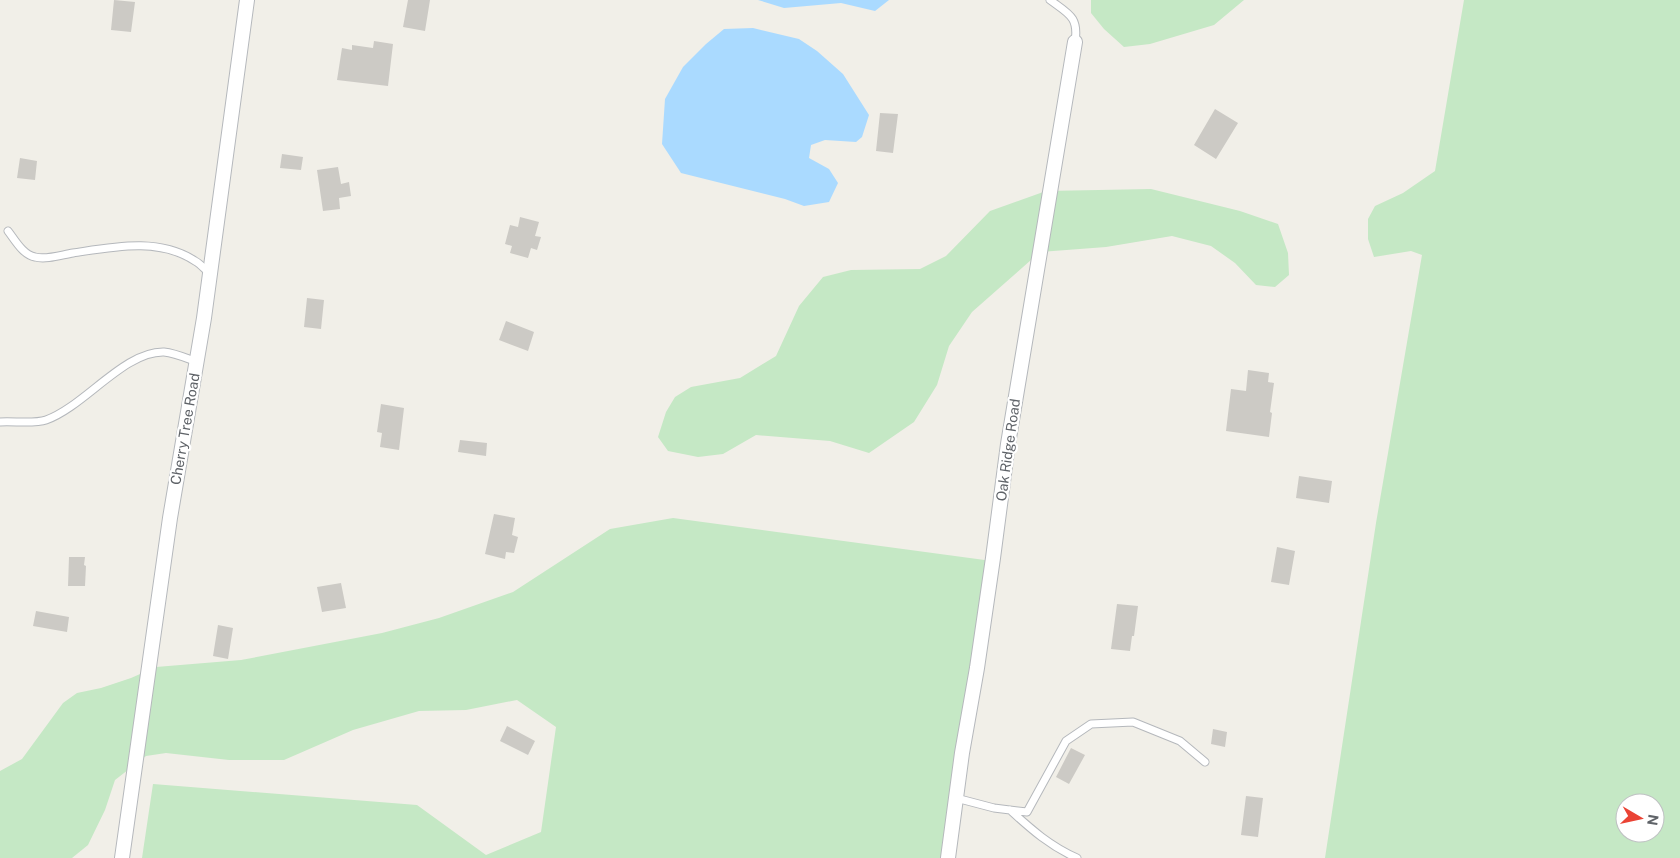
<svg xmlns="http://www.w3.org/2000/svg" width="1680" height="858" font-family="'Public Sans',sans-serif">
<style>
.green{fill:#c5e8c5;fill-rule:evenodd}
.water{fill:#aadaff}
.building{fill:#cccac5}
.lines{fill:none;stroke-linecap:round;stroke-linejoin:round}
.lane-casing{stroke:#b5b8bc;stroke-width:9}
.street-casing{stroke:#b5b8bc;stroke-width:16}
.lane{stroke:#fff;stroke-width:7}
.street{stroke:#fff;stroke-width:14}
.labels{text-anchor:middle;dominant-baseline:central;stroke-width:4.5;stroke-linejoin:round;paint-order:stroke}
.street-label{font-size:14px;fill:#5f6368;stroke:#fff}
</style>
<rect width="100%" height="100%" fill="#f1efe8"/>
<path class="green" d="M1091 0H1244L1214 25 1150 44 1124 47 1104 29 1091 13Z
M1464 0H1680V858H1325L1376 523 1422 255 1411 251 1374 257 1368 239V219L1375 206 1403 193 1435 171ZM1625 803H1655V833H1625Z
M1151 189 1240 211 1278 224 1288 253 1289 275 1275 287 1256 285 1235 263 1211 246 1172 236 1106 247 1040 252 972 312 949 346 937 385 914 422 869 453 830 441 756 435 723 454 698 457 668 451 658 437 666 412 675 397 691 387 740 378 776 356 799 306 823 277 851 270 920 269 946 256 990 211 1046 191Z
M673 518 992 561 947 858H142L153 784 417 805 486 855 541 832 556 727 517 700 466 710 419 711 353 730 284 760H229L166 753 146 756 115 780 105 810 88 845 72 858H0V771L22 759 63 703 77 693 101 688 131 678 156 667 241 660 382 633 439 618 513 592 610 529Z"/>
<path class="water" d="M758 0H889L875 11 841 3 784 8Z
M753 28 799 39 817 51 843 74 869 115 862 137 856 142 825 140 811 145 809 158 829 169 838 183 829 202 804 206 785 199 681 173 662 144 665 99 683 67 706 44 724 29Z"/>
<path class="building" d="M114 0 135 2 131 32 111 30Z
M408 0H430L425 31 403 27Z
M374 41 393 44 388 86 337 80 342 48 352 50V45L373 48Z
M1215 109 1238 123 1216 159 1194 145Z
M880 113 898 114 893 153 876 151Z
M282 154 303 157 301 170 280 168Z
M20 158 37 161 35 180 17 178Z
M338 167 341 184 349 182 351 196 339 198 340 209 323 211 317 170Z
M520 217 539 222 535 236 541 237 537 250 531 248 528 258 510 253 512 246 505 244 510 225 518 227Z
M307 298 324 300 321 329 304 327Z
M506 321 534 332 528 351 499 340Z
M1248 370 1269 373 1268 382 1274 383 1270 412 1272 413 1269 437 1226 431 1231 389 1246 391Z
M381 404 404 408 399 450 380 447 382 433 377 432Z
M460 440 487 443 486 456 458 452Z
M1299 476 1332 481 1329 503 1296 498Z
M494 514 515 518 512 535 518 537 514 553 506 552 505 559 485 554Z
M1277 547 1295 551 1289 585 1271 582Z
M69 557H85L84 565 86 566 85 586H68Z
M341 583 346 608 322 612 317 587Z
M1117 604 1138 606 1134 636H1132L1130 651 1111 649Z
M36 611 69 617 67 632 33 626Z
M218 625 233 628 228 659 213 656Z
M507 726 535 741 528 755 500 741Z
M1213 729 1227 732 1225 747 1211 744Z
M1071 748 1085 755 1069 784 1056 777Z
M1246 796 1263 798 1258 837 1241 835Z"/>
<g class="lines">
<g class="lane-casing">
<path id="lane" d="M1050 0C1069 14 1079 17 1075 42
M8 231C15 240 23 255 35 257 46 260 61 255 73 253 113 247 159 237 195 261 201 264 205 270 210 274
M0 422C13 421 35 424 46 420 85 406 124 351 164 352 175 353 186 358 197 362
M956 798 994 808 1027 812 1066 741 1091 724 1133 722 1180 741 1205 762
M1010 810C1032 830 1050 846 1077 858"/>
</g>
<g class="street-casing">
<path id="street" d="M122 858 170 518 204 318 247 0
M948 858 962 753 977 668 993 558 1008 444 1075 42"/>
</g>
<use href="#lane" class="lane"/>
<use href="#street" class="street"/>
</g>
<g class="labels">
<g class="street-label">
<text transform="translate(185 429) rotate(-80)">Cherry Tree Road</text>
<text transform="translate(1008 450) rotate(-82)">Oak Ridge Road</text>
</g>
</g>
<g transform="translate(1640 818) rotate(99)"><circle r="24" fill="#ffffff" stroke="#bfc1c3"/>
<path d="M0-4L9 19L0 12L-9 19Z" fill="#ea4335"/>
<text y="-8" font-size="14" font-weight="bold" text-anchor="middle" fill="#5f6368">N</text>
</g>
</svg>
